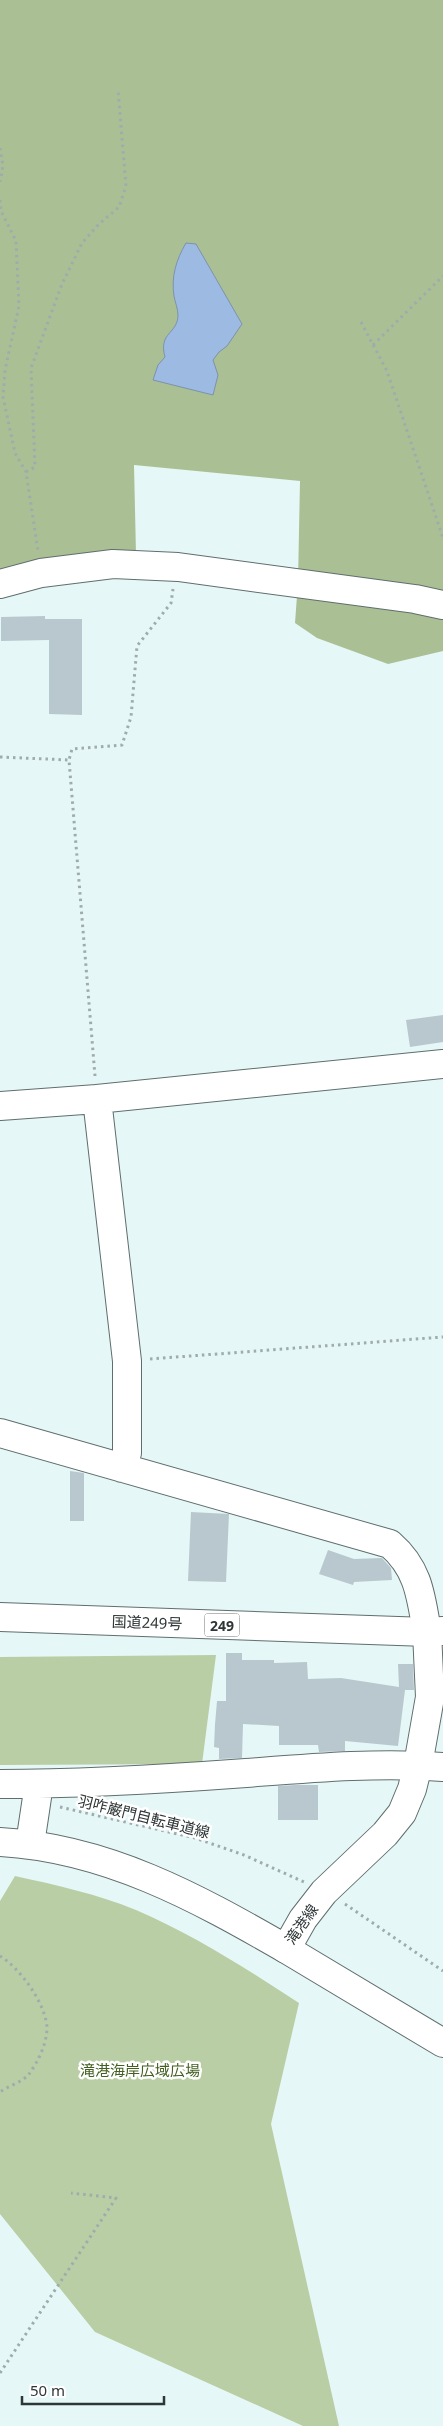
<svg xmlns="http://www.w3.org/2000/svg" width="443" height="2426" font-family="'Noto Sans','Noto Sans JP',sans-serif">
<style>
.green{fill:#b9cea5}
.forest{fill:#aac094}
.water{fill:#9dbae2;stroke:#7c92ae}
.building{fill:#b9c8ce}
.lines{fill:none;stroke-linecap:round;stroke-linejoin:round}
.minor-casing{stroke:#5f6e6d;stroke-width:30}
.major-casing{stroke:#5f6e6d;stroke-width:30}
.highway-casing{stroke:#5f6e6d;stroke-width:30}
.path{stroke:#9facac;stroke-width:3;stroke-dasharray:2.5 4;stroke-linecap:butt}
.minor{stroke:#fff;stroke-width:28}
.major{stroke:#fff;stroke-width:28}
.highway{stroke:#fff;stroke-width:28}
.labels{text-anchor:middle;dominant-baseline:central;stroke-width:5;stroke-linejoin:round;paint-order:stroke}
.shield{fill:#fff;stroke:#6d7272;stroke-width:1}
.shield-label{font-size:14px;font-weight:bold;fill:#2f3636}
.street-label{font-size:15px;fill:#2f3636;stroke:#fff}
.park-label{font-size:15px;fill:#435f21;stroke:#fff}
</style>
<rect width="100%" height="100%" fill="#e6f7f7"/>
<path class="green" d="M216 1655 202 1764 0 1765V1657Z
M15 1876C56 1885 97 1894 136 1910 194 1935 247 1969 299 2003L271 2124 339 2426H303L95 2332 0 2214V1901Z"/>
<path class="forest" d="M0 0H443V651L388 664 317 638 295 623 298 582 300 481 134 465 136 554 0 575Z"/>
<path class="water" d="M186 243 196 244 242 324 227 346 219 352 213 360 218 375 213 395 153 380 158 365 165 357C158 332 178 334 178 315 178 309 175 302 174 296 171 277 176 260 186 243Z"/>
<path class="building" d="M45 616V619H82V715L49 714V640L1 641V617Z
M443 1015V1042L410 1047 406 1020Z
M70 1471 84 1473V1521H70Z
M191 1512 229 1514 226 1582 188 1581Z
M328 1550 354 1559 382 1558 391 1568 392 1580 354 1582 353 1585 319 1574Z
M226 1653H242V1660H274V1663L307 1662 308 1679 341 1678 399 1687 398 1664H413L414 1690H405L398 1746 345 1741V1751L319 1752 318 1745H279V1726L243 1724 242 1758 219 1759V1748L214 1747 215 1724 217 1701H226Z
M295 1785H318V1820H278V1786Z"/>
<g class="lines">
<g class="minor-casing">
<path id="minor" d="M0 584 41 573 113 564 178 567 415 599 443 605
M97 1099 127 1361V1453L122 1468
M0 1106 97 1099 443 1064
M0 1433 390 1544C419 1569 421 1597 427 1632
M0 1784C82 1784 164 1779 246 1773 311 1768 378 1762 443 1767
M30 1844 39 1784
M286 1949 443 2043"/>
</g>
<g class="major-casing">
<path id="major" d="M0 1842C106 1848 196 1897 286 1949L303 1919 324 1892 385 1834 402 1813 412 1789 418 1765 430 1697 427 1632"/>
</g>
<g class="highway-casing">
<path id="highway" d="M0 1617 427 1632 443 1631"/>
</g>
<path class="path" d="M0 148 3 166 0 182
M0 200 1 211 16 241 19 306 5 370 3 397 15 453 26 472 38 551
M361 322 387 371 443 538
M373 345 443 276
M26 472 35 467 31 368 62 284 82 243 99 224 119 207 126 186 118 90
M0 757 69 760
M95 1076 69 760 72 749 122 745 131 717 137 646 171 603 173 589
M150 1359 443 1337
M60 1807 195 1838 244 1855 304 1882
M345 1904 443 1971
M0 1956C20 1968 46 2004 47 2028 47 2043 38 2062 29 2074 23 2082 8 2086 0 2092
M0 2373 116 2198 71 2193"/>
<use href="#minor" class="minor"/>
<use href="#major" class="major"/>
<use href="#highway" class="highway"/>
</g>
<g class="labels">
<rect class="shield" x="204.5" y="1613.5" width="35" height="23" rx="4"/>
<g class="shield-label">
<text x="222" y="1625">249</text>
</g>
<g class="street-label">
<text transform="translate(147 1622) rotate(2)">国道249号</text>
<text transform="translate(144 1816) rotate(14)">羽咋巌門自転車道線</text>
<text transform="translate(301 1924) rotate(-55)">滝港線</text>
</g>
<g class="park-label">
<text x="140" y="2070">滝港海岸広域広場</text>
</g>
</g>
<path d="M22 2396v8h142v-8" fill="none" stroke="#2f3636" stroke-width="2.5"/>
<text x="30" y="2396" font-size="15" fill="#2f3636" stroke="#ffffff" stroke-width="4" paint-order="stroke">50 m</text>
</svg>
